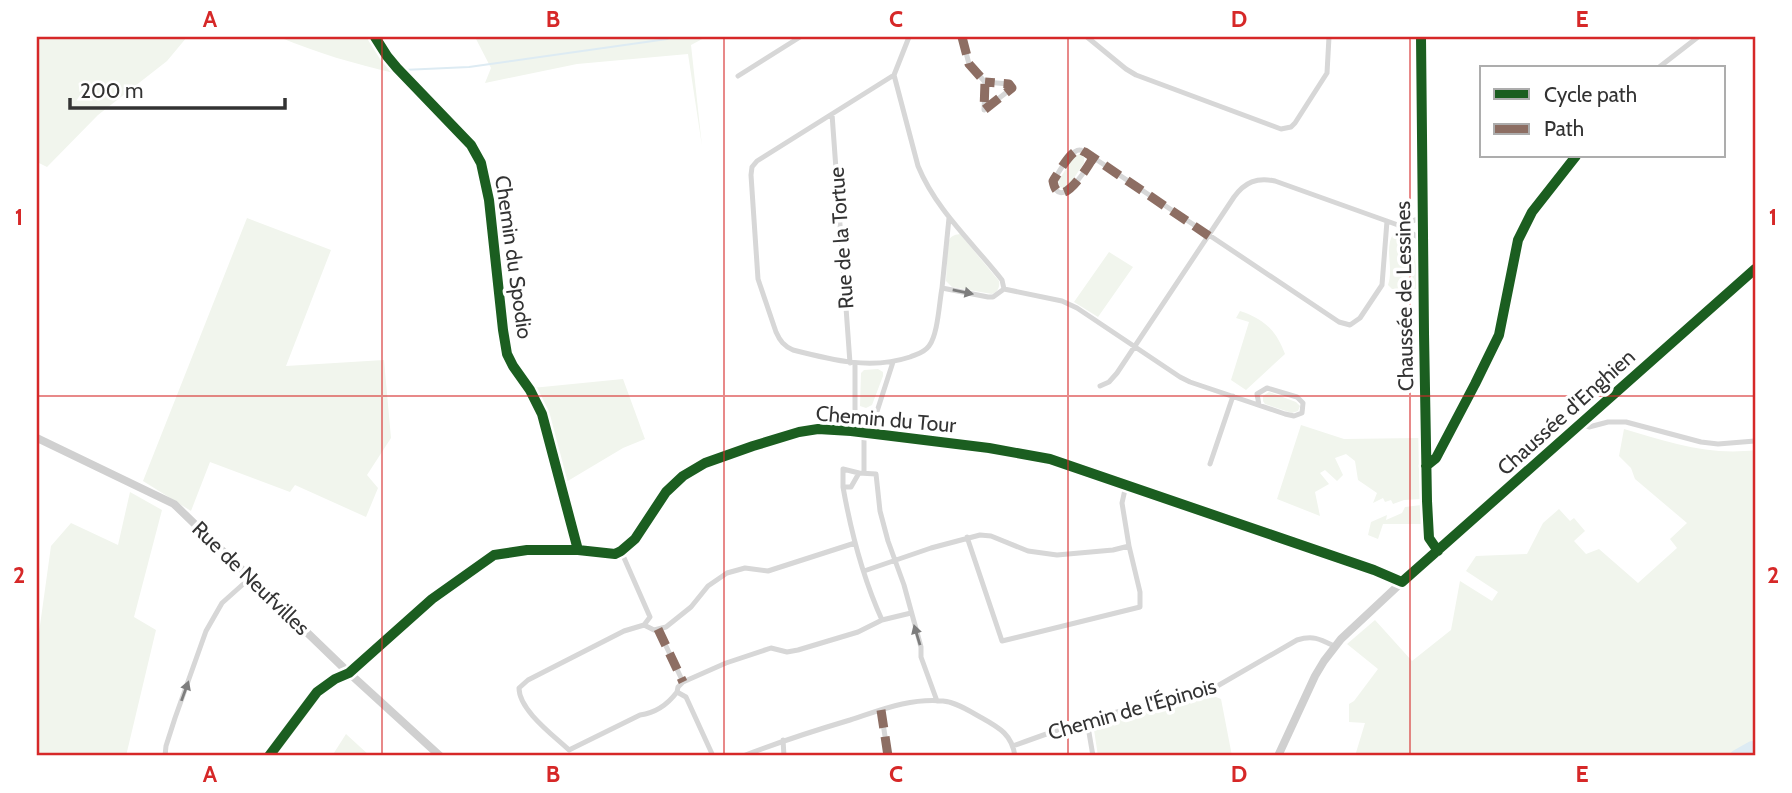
<svg xmlns="http://www.w3.org/2000/svg" width="1792" height="793" font-family="Cabin,sans-serif">
<style>
.green{fill:#f1f5ed}
.lines{fill:none;stroke-linecap:round;stroke-linejoin:round}
.stream{stroke:#ddebf3;stroke-width:2}
.river{stroke:#ddebf3;stroke-width:12}
.street{stroke:#d7d7d7;stroke-width:5}
.secondary{stroke:#d0d0d0;stroke-width:8}
.quiet{stroke:#8d6e63;stroke-width:9;stroke-dasharray:18 9;stroke-linecap:butt}
.cycleway-casing{stroke:#fff;stroke-width:15}
.cycleway{stroke:#1b5e20;stroke-width:10}
.oneway{fill:#7d7d7d}
.grid{fill:none;stroke:#d62828;stroke-width:2;stroke-opacity:0.55}
.labels{text-anchor:middle;dominant-baseline:central;stroke-width:7;stroke-linejoin:round;paint-order:stroke}
.street-label{font-size:21px;fill:#333;stroke:#fff}
.neatline{fill:none;stroke:#d62828;stroke-width:2.5}
.grid-label{font-size:23px;text-anchor:middle;font-weight:bold;fill:#d62828}
</style>
<rect width="100%" height="100%" fill="#fff"/>
<path class="green" d="M37 37H187L167 61 98 115 47 167 37 162Z
M279 37H372L394 73C355 64 317 53 279 37Z
M475 37H706L691 45 702 146 688 54 577 64 485 83 491 68Z
M1080 154 1084 157V163L1068 187 1064 188 1060 187 1058 181 1075 156Z
M247 218 331 250 286 366 384 360 391 438 367 475 378 488 366 517 295 485 290 492 210 462 191 511 143 481Z
M1402 233C1418 248 1416 268 1417 289H1392L1388 285C1394 268 1384 249 1393 234Z
M960 234 999 281C1000 287 998 292 992 294L952 287 946 281 948 242C951 236 953 235 960 234Z
M1109 252 1133 267 1098 317 1074 302Z
M1240 311C1264 319 1276 330 1285 354L1246 390 1231 380 1249 322 1236 318Z
M878 369 883 372V376L872 405 866 408 860 406 861 373 864 370Z
M623 379 645 439 623 448 556 488 532 403 522 389Z
M1269 392 1296 402 1300 406 1298 411 1292 413 1265 404 1263 401V396Z
M1301 425 1344 439 1419 438 1421 499 1404 500 1393 504 1391 500 1385 502 1383 498 1373 503 1377 493 1358 480 1355 461 1346 454 1335 458 1343 475 1337 481 1325 470 1320 473 1329 484 1315 492 1320 516 1277 499Z
M1624 429C1667 442 1710 456 1755 450V756H1355L1365 723 1349 722V704L1354 701 1378 669 1347 644 1375 620 1412 661 1451 630 1460 581 1492 601 1498 592 1466 571 1476 556 1527 554 1543 523 1559 509 1570 521 1574 518 1585 531 1574 541 1586 554 1599 549 1638 583 1677 548 1670 539 1687 523 1635 479 1631 468 1619 456Z
M130 492 162 510 134 617 156 630 126 756H37V647L51 546 71 523 118 545Z
M1421 505 1422 524H1383L1378 539 1368 535 1371 522 1387 515 1386 520 1402 513 1405 507Z
M1211 695 1221 699 1232 756H1098L1094 730 1098 723 1135 712 1202 699Z
M346 734 370 756H332Z"/>
<g class="lines">
<path class="stream" d="M403 70 469 67 667 39 671 37"/>
<path class="river" d="M1736 756 1752 747 1755 749"/>
<path class="street" d="M375 37 387 56 397 68 471 145 481 163 489 200 503 330 507 354 513 366 530 390 542 414 578 550
M909 37 894 75 757 161 752 167 751 175 758 279 776 332C780 341 784 346 793 350 832 360 871 370 910 357 917 354 924 353 929 346 938 334 939 304 942 288
M962 37 969 64 985 82 984 110 1012 88 1009 84 985 82
M1087 37 1126 69 1136 75 1281 129 1291 127 1295 123 1327 73 1329 37
M1658 68 1698 37
M894 75 918 166C936 210 973 243 1002 280L1004 289
M738 76 800 37
M832 114 850 363
M1093 158C1087 168 1059 214 1053 181 1058 174 1071 149 1080 150 1082 150 1083 152 1085 152L1339 322 1350 325 1360 318 1382 285 1387 221
M949 218 942 288 988 297H993L1004 289
M1398 225 1422 218
M1004 289 1062 301 1077 308 1180 377 1190 382 1285 414 1294 416 1302 413 1303 403 1297 397 1267 388 1257 394 1259 405
M1100 386 1109 382 1117 373 1234 197C1245 182 1257 177 1275 181L1398 225 1423 240
M1581 424 1589 427 1608 422H1626L1701 442 1718 444 1755 441
M851 431 855 417V363
M864 432V473
M870 433 893 362
M1210 464 1233 396
M1426 466 1436 458 1475 384 1499 335 1518 240 1532 212 1576 156
M843 487V469L859 473
M967 537 1002 641 1140 607V592L1129 546
M621 551 650 617 644 625
M864 571 931 548 980 535 991 536 1028 551 1057 555 1113 550 1129 546 1122 503 1126 485
M882 620C863 578 851 532 843 487H851L859 473 876 474 880 511 888 541 904 585 921 647V657L937 701
M644 625 624 631 528 680 519 688C519 710 553 735 569 750L640 715C655 713 668 704 677 692
M644 625 654 630 666 627 691 607 708 586 727 573 745 568 768 571 855 543
M658 629 683 682
M881 710 888 756
M1087 721 1093 756
M783 740 784 756
M1013 746C1054 731 1096 716 1138 707 1161 702 1184 699 1207 692L1297 640C1313 635 1320 639 1334 646
M165 756 166 746 175 718 206 631 222 603 250 578
M269 756 317 692 335 679 349 673 432 599 494 555 527 550H578L615 554 621 551 635 539 666 492 683 476 705 463 753 446 799 432 818 429 851 431 989 448 1050 459 1374 570 1402 582
M713 756 686 697 677 692 678 687 683 682 726 663 771 648 787 652 798 650 858 632 882 620 911 613
M743 756C779 742 813 731 850 720 881 710 909 698 943 701 956 702 971 712 982 718 1000 728 1012 735 1015 756"/>
<path class="secondary" d="M1421 37 1424 333 1427 501 1429 538 1438 551
M37 438 174 504 349 673 440 756
M1278 756 1315 676 1324 661 1341 639 1402 582 1755 269"/>
<path class="quiet" d="M962 37 969 64 985 82 984 110 1012 88 1009 84 985 82
M1093 158C1087 168 1059 214 1053 181 1058 174 1071 149 1080 150 1082 150 1083 152 1085 152L1209 236
M658 629 683 682
M881 710 888 756"/>
<g class="cycleway-casing">
<path id="cycleway" d="M375 37 387 56 397 68 471 145 481 163 489 200 503 330 507 354 513 366 530 390 542 414 578 550
M1421 37 1424 333 1427 501 1429 538 1438 551
M1426 466 1436 458 1475 384 1499 335 1518 240 1532 212 1576 156
M269 756 317 692 335 679 349 673 432 599 494 555 527 550H578L615 554 621 551 635 539 666 492 683 476 705 463 753 446 799 432 818 429 851 431 989 448 1050 459 1374 570 1402 582 1755 269"/>
</g>
<use href="#cycleway" class="cycleway"/>
</g>
<defs><path id="oneway-solid" d="M-6-.8H1V-3.2L6.5 0L1 3.2V.8H-6Z" transform="scale(1.75)"/></defs>
<g class="oneway">
<use href="#oneway-solid" transform="translate(963 292) rotate(11)"/>
<use href="#oneway-solid" transform="translate(917 635) rotate(-107)"/>
<use href="#oneway-solid" transform="translate(185 691) rotate(-70)"/>
</g>
<path class="grid" d="M382 37V756M724 37V756M1068 37V756M1410 37V756M37 396H1755"/>
<g class="labels">
<g class="street-label">
<text transform="translate(841 238) rotate(-94)">Rue de la Tortue</text>
<text transform="translate(514 257) rotate(82)">Chemin du Spodio</text>
<text transform="translate(1404 296) rotate(-91)">Chaussée de Lessines</text>
<text transform="translate(1566 412) rotate(-42)">Chaussée d'Enghien</text>
<text transform="translate(886 419) rotate(5)">Chemin du Tour</text>
<text transform="translate(251 578) rotate(44)">Rue de Neufvilles</text>
<text transform="translate(1132 709) rotate(-16)">Chemin de l'Épinois</text>
</g>
</g>
<rect width="1792" height="793" fill="none" stroke="#ffffff" stroke-width="77"/>
<rect x="1480" y="66" width="245" height="91" fill="#ffffff" stroke="#adadad" stroke-width="2"/>
<rect x="1494" y="89" width="35" height="10" fill="#1b5e20" stroke="#adadad" stroke-width="2"/>
<text x="1544" y="102" font-size="21" fill="#333333">Cycle path</text>
<rect x="1494" y="124" width="35" height="10" fill="#8d6e63" stroke="#adadad" stroke-width="2"/>
<text x="1544" y="136" font-size="21" fill="#333333">Path</text>
<path d="M70 98v10h215v-10" fill="none" stroke="#333333" stroke-width="3.5"/>
<text x="80" y="98" font-size="21" fill="#333333" stroke="#ffffff" stroke-width="5" paint-order="stroke">200 m</text>
<rect x="38" y="38" width="1716" height="716" class="neatline"/>
<g class="grid-label">
<text x="210" y="27">A</text>
<text x="553" y="27">B</text>
<text x="896" y="27">C</text>
<text x="1239" y="27">D</text>
<text x="1582" y="27">E</text>
<text x="19" y="225">1</text>
<text x="1773" y="225">1</text>
<text x="19" y="583">2</text>
<text x="1773" y="583">2</text>
<text x="210" y="782">A</text>
<text x="553" y="782">B</text>
<text x="896" y="782">C</text>
<text x="1239" y="782">D</text>
<text x="1582" y="782">E</text>
</g>
</svg>
